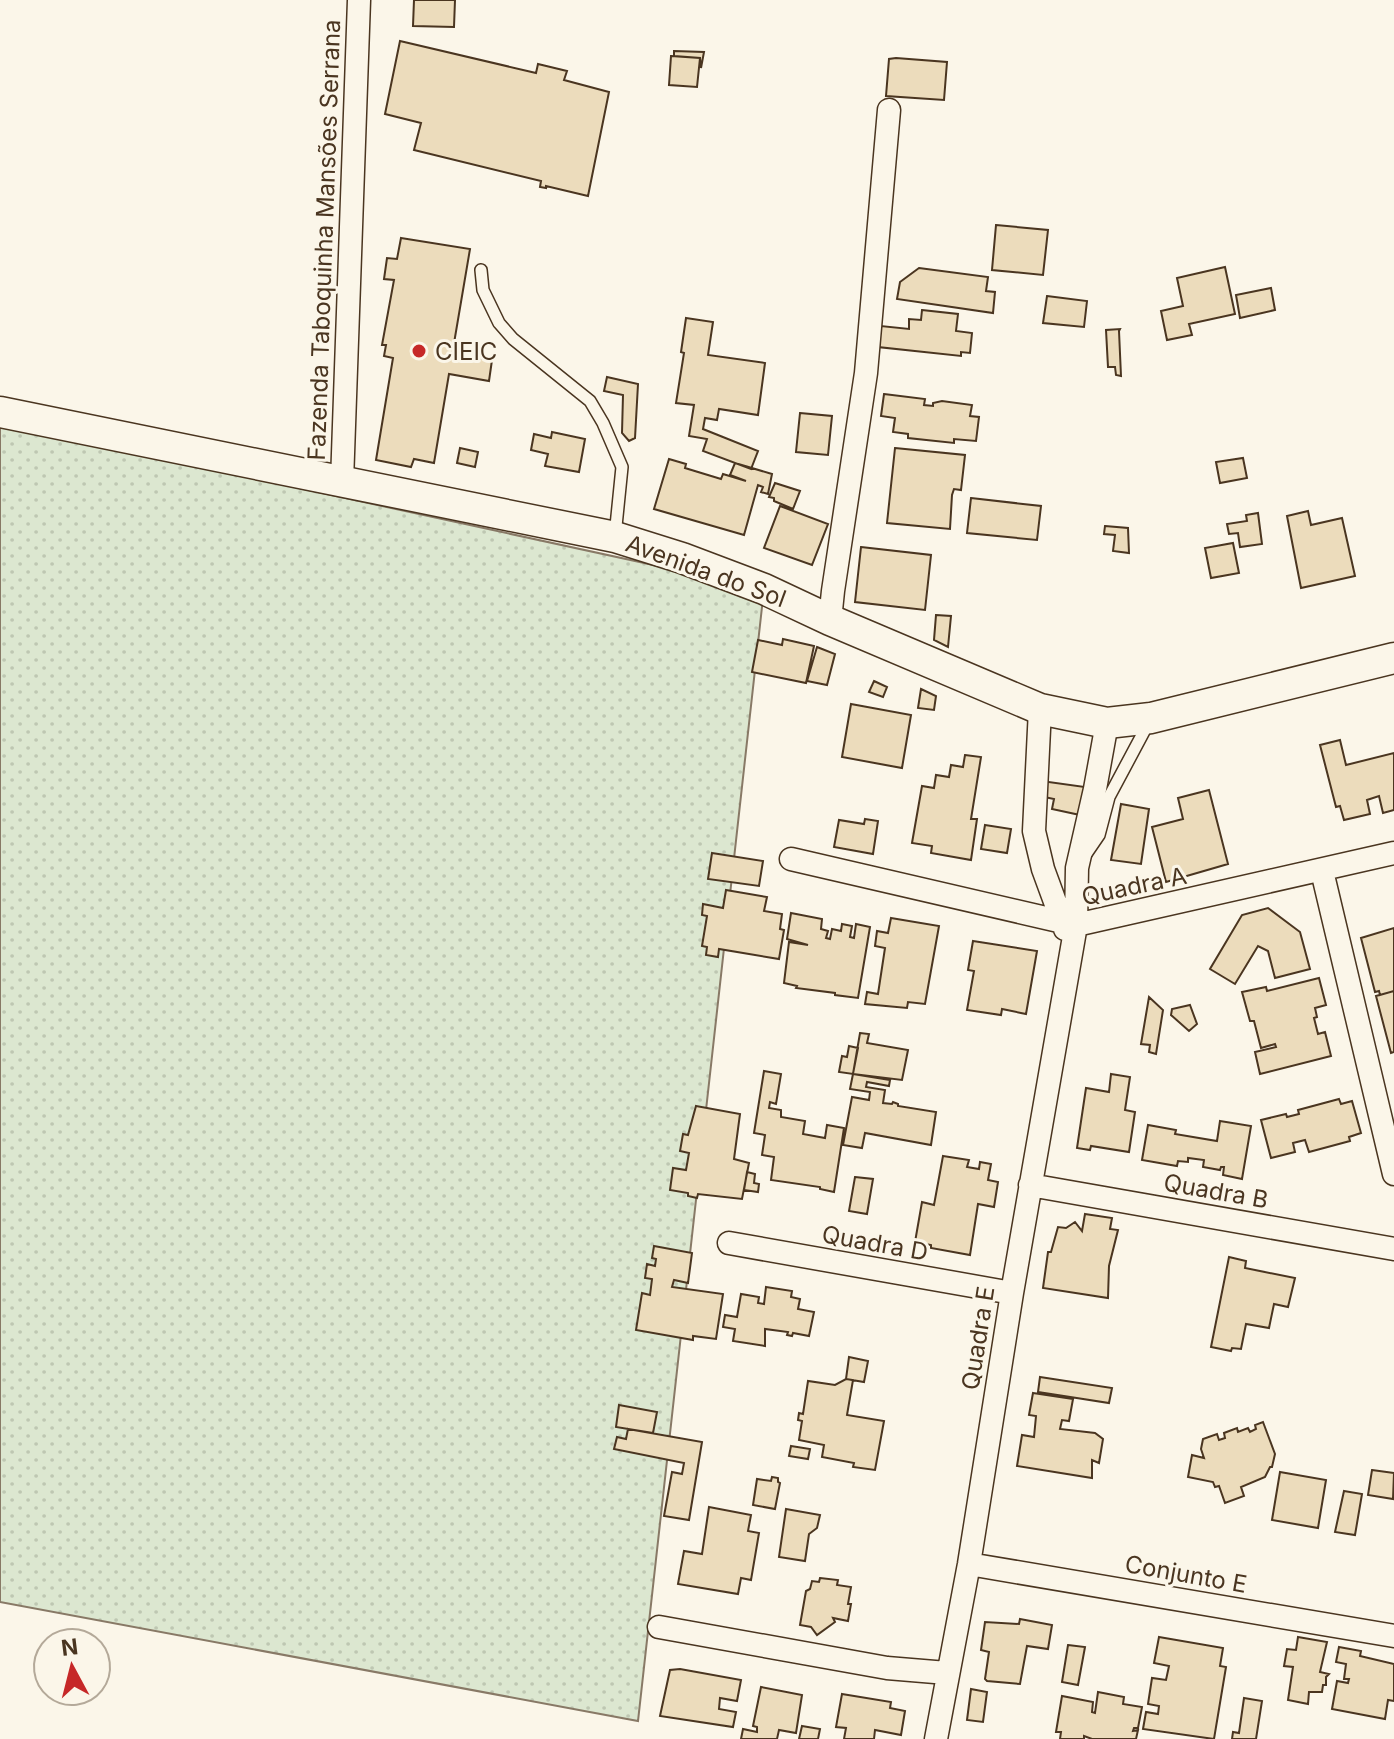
<svg xmlns="http://www.w3.org/2000/svg" width="1394" height="1739" font-family="Inter,sans-serif">
<style>
.grass{fill:url(#grass-dots);stroke:#887966;stroke-width:2}
.building{fill:#ecdcbc;stroke:#4a3520;stroke-width:2}
.lines{fill:none;stroke-linecap:round;stroke-linejoin:round}
.lane-casing{stroke:#4a3520;stroke-width:14}
.street-casing{stroke:#4a3520;stroke-width:25}
.secondary-casing{stroke:#4a3520;stroke-width:33}
.lane{stroke:#fbf6e9;stroke-width:11}
.street{stroke:#fbf6e9;stroke-width:22}
.secondary{stroke:#fbf6e9;stroke-width:30}
.poi-dot{fill:#c62828;stroke:#fbf6e9;stroke-width:3}
.labels{text-anchor:middle;dominant-baseline:central;stroke-width:6;stroke-linejoin:round;paint-order:stroke}
.street-label{font-size:24px;fill:#4a3520;stroke:#fbf6e9}
.poi-label{font-size:24px;fill:#4a3520;stroke:#fbf6e9;text-anchor:start}
</style>
<defs>
<pattern id="grass-dots" width="8" height="8" patternUnits="userSpaceOnUse" patternTransform="scale(2)"><rect width="8" height="8" fill="#dce7d0"/><path d="M2 2h.1M6 6h.1" fill="none" stroke="#bec7b2" stroke-width="1.8" stroke-linecap="round"/></pattern>
</defs>
<rect width="100%" height="100%" fill="#fbf6e9"/>
<path class="grass" d="M0 423 764 589 638 1721 0 1602Z"/>
<path class="building" d="M414 0H455L454 27 413 26Z
M400 41 536 73 538 64 567 71 564 80 609 92 588 196 546 186V188L540 187 541 181 414 150 421 123 385 114Z
M674 51 704 52 701 68 700 58 674 56Z
M671 56 700 58 697 87 669 85Z
M896 58 947 62 944 100 886 96 889 59Z
M996 225 1048 230 1043 275 992 270Z
M401 238 470 249 452 355 492 360 489 381 449 374 434 463 414 459 411 467 376 460 393 358 384 356 386 345H382L394 280 384 279 387 258 397 259Z
M1225 267 1235 314 1189 324 1192 335 1167 340 1161 311 1183 306 1177 278Z
M919 268 988 277 986 291 995 292 993 313 897 299 900 282Z
M1271 288 1275 310 1240 318 1236 295Z
M1047 296 1087 301 1084 327 1043 323Z
M922 310 958 314 956 331 972 333 970 353 961 352V356L878 347 881 326 909 329V319L921 320Z
M686 318 713 322 708 355 765 363 758 415 719 409 717 420 705 418 703 429 758 451 751 469 703 451 707 439 689 436 694 405 676 403 684 353 681 352Z
M1120 329 1119 331 1121 376 1116 375 1115 367H1108L1106 330Z
M607 377 638 384 635 438 629 441 622 433 623 395 604 391Z
M884 394 925 399 924 405 933 406V403L942 401 972 405 970 416 979 417 976 441 954 439V443L908 438V434L893 432 895 418 881 416Z
M800 413 832 416 828 455 796 452Z
M552 432 585 439 579 472 545 466 548 454 531 450 534 434 551 438Z
M460 448 478 452 475 467 457 463Z
M895 448 965 455 961 490 954 489 952 495 950 529 887 523Z
M1243 458 1247 478 1220 483 1216 462Z
M669 459 686 464 685 468 721 479 723 474 746 481 730 475 735 463 772 474 768 494 761 492 763 487 758 485 744 535 654 509Z
M775 483 800 491 793 509 774 501V498L769 497Z
M971 498 1041 506 1037 540 967 533Z
M780 506 828 524 812 565 764 548Z
M1308 511 1311 525 1342 518 1355 576 1301 588 1287 516Z
M1258 513 1262 544 1240 547 1238 533 1229 534 1227 524 1247 521 1246 515Z
M1105 526 1128 528 1129 553 1113 551 1115 535 1104 534Z
M1233 543 1239 573 1211 578 1205 548Z
M861 547 931 555 925 610 855 602Z
M936 615 951 616 948 647 934 640Z
M783 639 814 646 806 683 752 672 758 640 782 645Z
M817 647 835 654 827 685 807 681Z
M874 681 887 687 883 697 869 692Z
M921 689 936 696 934 710 918 708Z
M851 704 911 715 902 768 842 757Z
M1340 740 1346 765 1394 753V810L1383 813 1379 796 1367 800 1370 814 1344 820 1340 806 1336 807 1320 745Z
M965 755 981 757 971 819H977L971 860 931 853 932 846 912 843 922 786 934 788 936 775 949 777 951 765 963 767Z
M1027 779 1085 787 1080 815 1052 809 1054 799 1025 793Z
M1209 790 1228 864 1166 882 1152 827 1183 819 1178 798Z
M1121 804 1149 809 1141 864 1111 860Z
M865 819 878 821 873 854 834 847 839 820 864 824Z
M985 825 1011 829 1007 853 981 849Z
M712 853 763 861 759 886 708 879Z
M726 890 767 897 764 911 782 914 780 929 784 930 779 959 719 949 718 957 706 955 707 947 702 946 707 916 702 915 703 904 723 908Z
M1268 908 1300 932 1310 969 1275 978 1268 951 1258 946 1235 984 1210 969 1242 915Z
M791 913 822 919 821 929 828 931 826 938 830 939 832 929 841 931 842 924 852 926 850 937 854 938 856 924 870 927 858 998 835 995V993L796 988 797 986 784 983 789 942 808 945 787 939Z
M891 918 939 926 925 1004 908 1002 907 1008 865 1004 867 992 878 994 885 948 875 946 877 931 888 933Z
M1394 928V991L1380 995 1379 991 1375 992 1361 938Z
M973 941 1037 951 1026 1014 1002 1009 1001 1015 967 1010 974 971 968 970Z
M1319 978 1326 1005 1315 1008 1317 1017 1314 1018 1318 1034 1325 1032 1331 1056 1260 1074 1255 1052 1276 1047 1275 1044 1261 1048 1254 1021H1250L1242 992 1266 987 1267 991Z
M1394 991V1052L1391 1053 1376 996Z
M1149 997 1163 1010 1156 1054 1149 1052 1150 1045 1141 1044Z
M1190 1005 1197 1024 1189 1031 1171 1015 1172 1009Z
M860 1033 869 1034 867 1043 908 1050 902 1080 853 1074Z
M849 1046 858 1048 853 1074 839 1072 842 1056 847 1057Z
M764 1071 781 1074 776 1104 770 1102 769 1108 781 1110V1117L805 1121 803 1134 825 1138 827 1125 844 1128 834 1192 820 1189V1187L771 1180 774 1157 762 1155 765 1135 754 1133Z
M853 1074 890 1080 889 1086 867 1082 866 1087 885 1090 883 1103 892 1104 893 1102 898 1104V1106L936 1112 931 1145 865 1133 862 1148 843 1145 852 1097 869 1100 870 1092 850 1089Z
M1111 1074 1130 1077 1125 1110 1135 1112 1129 1152 1091 1146 1090 1150 1077 1148 1086 1088 1109 1092Z
M1339 1099 1341 1104 1352 1101 1361 1133 1349 1137 1350 1141 1309 1152 1305 1140 1293 1143 1295 1152 1271 1158 1261 1120 1286 1114 1287 1117 1299 1114 1298 1110Z
M696 1106 740 1114 734 1159 749 1163 742 1199 698 1194 697 1198 688 1196V1193L670 1190 673 1168 686 1170 689 1153 680 1151 683 1134 688 1135Z
M1220 1121 1251 1126 1242 1179 1223 1175 1224 1167H1221L1220 1170 1203 1167 1204 1160 1188 1158V1162L1178 1161 1177 1166 1142 1160 1148 1125 1176 1130 1175 1134 1217 1141Z
M943 1156 969 1160 967 1167 979 1169 980 1162 991 1164 988 1180 998 1182 994 1207 978 1204 970 1255 931 1248V1245L915 1242 922 1202 934 1205Z
M747 1172 755 1174 754 1183 759 1184 758 1192 744 1190Z
M855 1177 873 1179 867 1214 849 1211Z
M1085 1214 1112 1218 1110 1229 1118 1230 1109 1266 1108 1298 1043 1288 1048 1252H1051L1058 1227 1066 1228 1075 1222 1082 1231Z
M654 1246 692 1253 688 1283 674 1280 672 1287 723 1294 716 1339 693 1336V1340L636 1330 642 1293 650 1295 652 1279 645 1278 647 1264 655 1266 656 1259 652 1258Z
M1229 1257 1246 1261 1245 1268 1295 1278 1288 1307 1274 1304 1269 1328 1246 1324 1241 1349 1232 1348 1231 1351 1211 1347Z
M766 1287 792 1291 791 1297 800 1299 798 1309 814 1312 809 1336 793 1333 792 1336 787 1335 788 1332 765 1329V1346L733 1341 735 1329 723 1327 725 1315 737 1317 741 1294 759 1297 758 1303 764 1304Z
M849 1357 868 1361 864 1382 846 1379Z
M1040 1377 1112 1388 1109 1403 1038 1392Z
M846 1379 853 1380 847 1415 884 1421 875 1470 853 1467 854 1463 822 1457 824 1445 799 1440 802 1421 798 1420 799 1413 803 1414 808 1381 835 1385Z
M1033 1393 1073 1399 1069 1421 1062 1420 1060 1429 1095 1433 1103 1439 1099 1463 1092 1460V1478L1017 1466 1022 1435 1034 1437 1036 1416 1029 1415Z
M619 1405 657 1412 653 1433 616 1427Z
M1263 1422 1275 1454 1272 1467H1270L1265 1477 1241 1487 1244 1496 1225 1503 1219 1486 1215 1487 1213 1482 1188 1477 1192 1455 1204 1458 1201 1449 1203 1439 1217 1434 1219 1440 1225 1438 1224 1433 1237 1428 1238 1432 1248 1428 1250 1432 1256 1429 1255 1425Z
M628 1429 702 1442 689 1520 664 1516 672 1472 682 1474 684 1463 614 1449 617 1437 626 1439Z
M791 1446 810 1449 808 1459 789 1456Z
M1372 1470 1394 1473 1393 1499 1368 1495Z
M1280 1472 1326 1480 1318 1528 1272 1520Z
M772 1477 778 1478V1482L780 1483 775 1509 753 1505 757 1479 771 1481Z
M1344 1491 1362 1494 1355 1535 1335 1532Z
M709 1507 751 1515 748 1531 759 1533 751 1580 741 1578 738 1594 678 1584 684 1551 702 1554Z
M786 1509 820 1515 817 1528 809 1534 805 1561 779 1557Z
M820 1578 838 1580 837 1585 851 1587 848 1604H851L848 1621 833 1618 835 1622 817 1635 811 1627 800 1625 806 1591 810 1589 812 1581 819 1582Z
M1020 1619 1052 1625 1048 1649 1027 1646 1020 1684 987 1681 985 1679 989 1652 981 1650 985 1622 1019 1624Z
M1159 1637 1223 1648 1220 1666 1226 1667 1214 1739 1143 1729 1146 1712 1158 1714 1159 1706 1148 1704 1152 1678 1166 1680 1169 1666 1154 1663Z
M1298 1637 1327 1642 1320 1672 1329 1674 1326 1677V1685H1323L1322 1692H1309L1308 1704 1288 1700 1293 1667 1284 1666 1287 1649 1296 1650Z
M1068 1645 1085 1647 1078 1685 1062 1682Z
M1339 1647 1361 1651 1360 1656 1394 1664V1701L1388 1700 1385 1719 1332 1709 1337 1681 1348 1683 1349 1679H1344L1346 1664 1336 1662Z
M680 1669 741 1680 737 1701 720 1698 719 1709 736 1712 733 1727 660 1716 670 1670Z
M761 1687 802 1695 796 1733 779 1730 777 1739H741L743 1729 757 1732V1727L753 1726Z
M971 1689 987 1692 983 1722 967 1720Z
M1098 1692 1124 1697 1123 1704 1142 1707 1138 1728H1134L1133 1731 1138 1730 1136 1739H1092L1084 1736V1739H1060L1061 1732H1056L1062 1696 1093 1702 1092 1712 1095 1713Z
M842 1694 891 1702 890 1708 905 1711 901 1735 875 1730 874 1739H844L846 1728 836 1727Z
M1244 1698 1262 1701 1256 1739H1232L1233 1732 1239 1733Z
M802 1726 820 1729 818 1739H799Z"/>
<g class="lines">
<g class="lane-casing">
<path id="lane" d="M481 270 483 290 499 323 513 339 590 401 603 423 622 467 615 536
M1086 854 1099 835 1109 797 1149 722"/>
</g>
<g class="street-casing">
<path id="street" d="M342 482 359 0
M830 620 833 591 866 373 889 110
M1040 709 1034 831 1043 869 1065 929
M791 859 1076 925 1394 853
M1322 871 1394 1174
M1030 1185 1394 1249
M729 1243 1012 1293
M969 1564 1394 1636
M659 1627 887 1668 947 1673
M936 1739 969 1564 1012 1293 1076 925 1077 868 1095 789 1107 723"/>
</g>
<g class="secondary-casing">
<path id="secondary" d="M0 412 615 537 682 558 764 589 830 620 1040 709 1107 723 1151 718 1394 658"/>
</g>
<use href="#lane" class="lane"/>
<use href="#street" class="street"/>
<use href="#secondary" class="secondary"/>
</g>
<circle class="poi-dot" cx="419" cy="351" r="8"/>
<g class="labels">
<g class="street-label">
<text transform="translate(324 240) rotate(-88)">Fazenda Taboquinha Mansões Serrana</text>
<text transform="translate(706 571) rotate(20)">Avenida do Sol</text>
<text transform="translate(1134 886) rotate(-12)">Quadra A</text>
<text transform="translate(1216 1191) rotate(10)">Quadra B</text>
<text transform="translate(875 1243) rotate(10)">Quadra D</text>
<text transform="translate(978 1338) rotate(-81)">Quadra E</text>
<text transform="translate(1186 1574) rotate(10)">Conjunto E</text>
</g>
<g class="poi-label">
<text x="435" y="351">CIEIC</text>
</g>
</g>
<g transform="translate(72 1667) rotate(353)"><circle r="38" fill="#fbf6e9" stroke="#b4a999" stroke-width="2"/>
<path d="M0-6L14 30L0 20L-14 30Z" fill="#c62828"/>
<text y="-12" font-size="22" font-weight="bold" text-anchor="middle" fill="#4a3520">N</text>
</g>
</svg>
